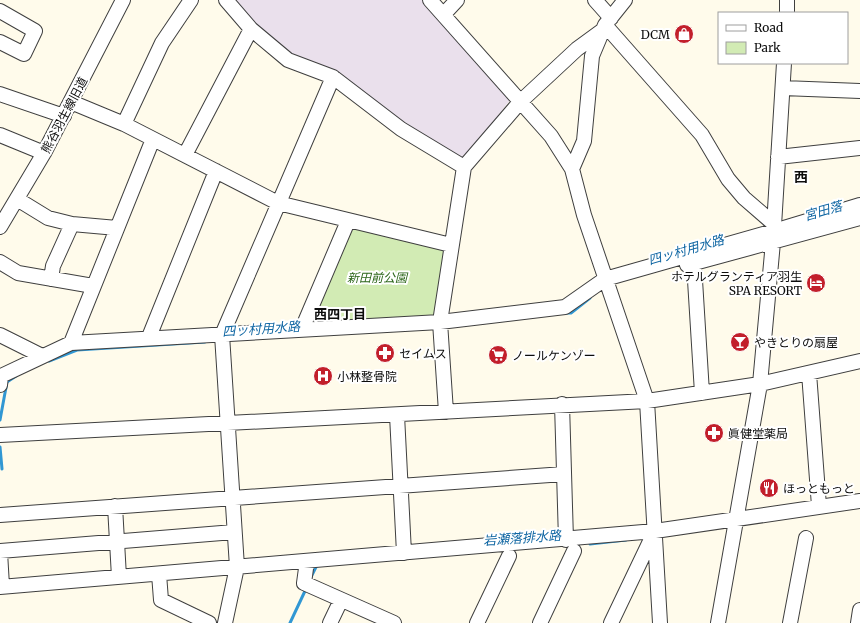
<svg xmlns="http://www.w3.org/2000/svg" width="860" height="623" font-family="Merriweather,'Noto Sans JP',serif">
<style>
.industrial{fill:#eae0ec}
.green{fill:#d2ebb4}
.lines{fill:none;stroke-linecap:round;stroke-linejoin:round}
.stream{stroke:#3197d3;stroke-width:3}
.minor-casing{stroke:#3f3f3f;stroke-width:16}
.minor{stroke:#fff;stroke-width:14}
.labels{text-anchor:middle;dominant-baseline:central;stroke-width:4;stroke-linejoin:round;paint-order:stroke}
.poi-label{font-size:12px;fill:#0c0c0c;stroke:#fff;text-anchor:start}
.street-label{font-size:12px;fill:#0c0c0c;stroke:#fff}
.park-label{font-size:12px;font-style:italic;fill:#2c661a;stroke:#fff}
.water-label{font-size:13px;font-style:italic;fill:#1167a3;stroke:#fff}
.neighbourhood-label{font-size:13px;font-weight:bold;fill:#0c0c0c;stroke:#fff}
.quarter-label{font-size:14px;font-weight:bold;fill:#0c0c0c;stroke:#fff}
</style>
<rect width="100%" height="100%" fill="#fffbeb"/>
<path class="industrial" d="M230 0H422L457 35 511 99 461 163 288 58Z"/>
<path class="green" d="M348 221 451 245 440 322 302 329Z"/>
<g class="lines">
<path class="stream" d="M565 313H571L590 298
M49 361 77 350 205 342
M0 420 7 382 16 376
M0 447 2 469
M590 544 626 540
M311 577 317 565
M290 623 305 591"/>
<g class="minor-casing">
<path id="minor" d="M226 0 251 29 288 60 333 77 401 129 464 167
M430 0 551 136 572 169 584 215 647 401 660 623
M595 0 611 18
M0 11 35 31 24 54 0 42
M787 13V0
M444 14 457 0
M605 25 702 135 728 179 744 198 774 224
M783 88 860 91
M0 94 64 116
M71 102 124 124 278 203 451 245
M124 124 162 43 191 0
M0 135 44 153
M185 155 251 29
M778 157 860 148
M572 169 584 141 592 56 605 25 625 0
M17 199 48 218 72 224 117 228
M0 227 44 153 123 0
M0 262 18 273 93 286
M694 264 702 393
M687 265 860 218
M51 279 53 266 72 224
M302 329 348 221
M0 335 42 356
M149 337 216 171
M71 343 153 139
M809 373 819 506
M0 385 1 376 71 343 440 322 565 307 605 279 774 231 860 205
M562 404 566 540
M446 412 440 322 464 167 520 102 577 49 603 30
M397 415 404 553
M0 435 647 401 760 384 860 361
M115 506 119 577
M0 515 564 474
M0 551 234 532
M0 552 2 586
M307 561 304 583 394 623
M159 574 161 600 209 623
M0 587 655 531 860 501
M225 623 237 567 222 335 333 77
M330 623 341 600
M477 623 509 556
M540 623 574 551
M611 623 654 533
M718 623 760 384 773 242 784 63
M790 623 806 538
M858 623 860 610"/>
</g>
<use href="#minor" class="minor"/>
</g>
<defs>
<g id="shop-disc" transform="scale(1)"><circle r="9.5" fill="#c21f2b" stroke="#fff"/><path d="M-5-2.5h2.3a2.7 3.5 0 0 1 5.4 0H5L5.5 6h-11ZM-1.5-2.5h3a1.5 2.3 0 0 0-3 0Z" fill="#fff"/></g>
<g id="hotel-disc" transform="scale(1)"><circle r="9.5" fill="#c21f2b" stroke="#fff"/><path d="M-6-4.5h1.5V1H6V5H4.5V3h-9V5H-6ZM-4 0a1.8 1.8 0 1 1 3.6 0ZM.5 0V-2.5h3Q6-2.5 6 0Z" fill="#fff"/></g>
<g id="bar-disc" transform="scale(1)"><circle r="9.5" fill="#c21f2b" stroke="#fff"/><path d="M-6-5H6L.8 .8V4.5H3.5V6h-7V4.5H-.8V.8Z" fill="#fff"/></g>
<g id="pharmacy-disc" transform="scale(1)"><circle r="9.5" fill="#c21f2b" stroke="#fff"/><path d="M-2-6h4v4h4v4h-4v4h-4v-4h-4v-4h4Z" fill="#fff"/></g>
<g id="supermarket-disc" transform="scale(1)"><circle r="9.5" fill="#c21f2b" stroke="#fff"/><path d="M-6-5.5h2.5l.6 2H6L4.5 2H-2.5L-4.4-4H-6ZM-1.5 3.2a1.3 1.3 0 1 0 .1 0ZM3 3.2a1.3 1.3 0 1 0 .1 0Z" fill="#fff"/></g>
<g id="hospital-disc" transform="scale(1)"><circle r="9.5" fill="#c21f2b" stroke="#fff"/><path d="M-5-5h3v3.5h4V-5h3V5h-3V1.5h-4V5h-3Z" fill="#fff"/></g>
<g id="restaurant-disc" transform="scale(1)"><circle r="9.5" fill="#c21f2b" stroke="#fff"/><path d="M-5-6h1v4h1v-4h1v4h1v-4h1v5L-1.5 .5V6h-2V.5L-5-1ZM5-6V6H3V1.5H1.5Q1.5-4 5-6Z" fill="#fff"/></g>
</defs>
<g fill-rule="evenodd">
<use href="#shop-disc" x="684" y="34"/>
<use href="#hotel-disc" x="816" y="283"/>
<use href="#bar-disc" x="740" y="342"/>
<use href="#pharmacy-disc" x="385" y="353"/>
<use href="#supermarket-disc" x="498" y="355"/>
<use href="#hospital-disc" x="323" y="376"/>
<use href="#pharmacy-disc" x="714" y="433"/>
<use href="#restaurant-disc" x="769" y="488"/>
</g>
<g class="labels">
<g class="poi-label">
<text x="670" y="34" text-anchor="end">DCM</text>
<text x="802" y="276" text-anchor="end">ホテルグランティア羽生<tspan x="802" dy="14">SPA RESORT</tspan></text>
<text x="754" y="342">やきとりの扇屋</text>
<text x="399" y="353">セイムス</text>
<text x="512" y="355">ノールケンゾー</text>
<text x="337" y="376">小林整骨院</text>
<text x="728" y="433">眞健堂薬局</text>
<text x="783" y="488">ほっともっと</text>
</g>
<g class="street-label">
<text transform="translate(64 115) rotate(-62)">熊谷羽生線旧道</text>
</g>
<g class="park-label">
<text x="377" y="277">新田前公園</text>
</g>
<g class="water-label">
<text transform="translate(823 211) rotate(-16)">宮田落</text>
<text transform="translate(686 250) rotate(-16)">四ッ村用水路</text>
<text transform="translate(261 329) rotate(-4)">四ッ村用水路</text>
<text transform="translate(522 538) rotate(-4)">岩瀬落排水路</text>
</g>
<g class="neighbourhood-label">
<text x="340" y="314">西四丁目</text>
</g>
<g class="quarter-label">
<text x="801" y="177">西</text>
</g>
</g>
<rect x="718" y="12" width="130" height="52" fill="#ffffff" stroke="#9e9e9e"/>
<rect x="726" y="25" width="20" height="6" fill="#ffffff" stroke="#9e9e9e"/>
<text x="754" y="32" font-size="12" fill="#0c0c0c">Road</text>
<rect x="726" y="42" width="20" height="12" fill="#d2ebb4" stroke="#9e9e9e"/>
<text x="754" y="52" font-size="12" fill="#0c0c0c">Park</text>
</svg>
